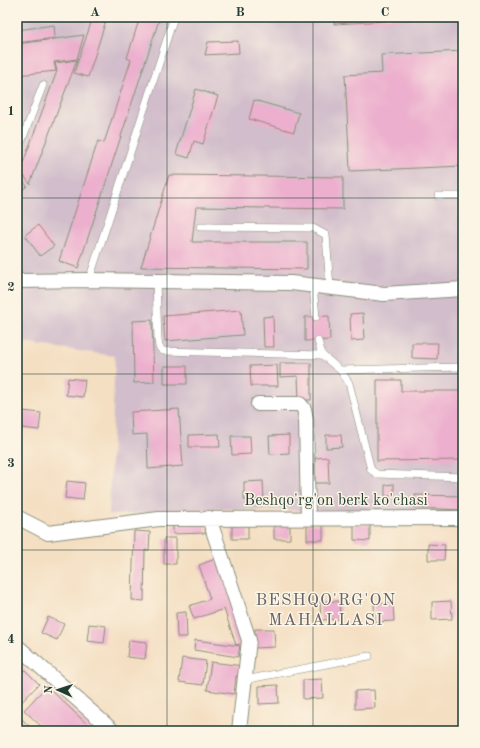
<svg xmlns="http://www.w3.org/2000/svg" width="480" height="748" font-family="'Old Standard TT',serif">
<style>
.industrial{fill:#d1bdcb}
.building{fill:#ecafcd}
.lines{fill:none;stroke-linecap:round;stroke-linejoin:round}
.service-casing{stroke:#8a8e7b;stroke-width:8}
.minor-casing{stroke:#8a8e7b;stroke-width:16}
.service{stroke:#fff;stroke-width:7}
.minor{stroke:#fff;stroke-width:14}
.grid{fill:none;stroke:#1f3d34;stroke-width:1;stroke-opacity:0.55}
.labels{text-anchor:middle;dominant-baseline:central;stroke-width:3;stroke-linejoin:round;paint-order:stroke}
.street-label{font-size:16px;fill:#1f3d34;stroke:#fcf5e5}
.neighbourhood-label{font-size:17px;letter-spacing:1px;fill:#67656a;stroke:#fcf5e5}
.neatline{fill:none;stroke:#1f3d34;stroke-width:1.5}
.grid-label{font-size:13px;text-anchor:middle;font-weight:bold;fill:#1f3d34}
</style>
<rect width="100%" height="100%" fill="#fcf5e5"/>
<filter id="ink" filterUnits="userSpaceOnUse"><feTurbulence type="fractalNoise" baseFrequency=".025" numOctaves="2"/><feDisplacementMap in="SourceGraphic" scale="8" xChannelSelector="R" yChannelSelector="G"/><feConvolveMatrix kernelMatrix="1 2 1 2 8 2 1 2 1" color-interpolation-filters="sRGB"/></filter>
<filter id="wash" filterUnits="userSpaceOnUse"><feTurbulence type="fractalNoise" baseFrequency=".012" numOctaves="4" result="noise"/><feDisplacementMap in="SourceGraphic" scale="16" xChannelSelector="R" yChannelSelector="G"/><feGaussianBlur stdDeviation="0.9" result="paint"/><feColorMatrix in="noise" values="0 0 0 0 0 0 0 0 0 0 0 0 0 0 0 0 0 1.4 0 .05"/><feComposite in="paint" operator="in"/></filter>
<g filter="url(#wash)">
<rect width="100%" height="100%" fill="#f4dfc2"/>
<path class="industrial" d="M17 17H463V513L214 509 109 515 115 356 17 342V315L22 280 17 274Z"/>
<g id="blocks">
<path class="building" d="M93 17H107L88 77 74 73Z
M140 17H160L78 268 59 261 98 141 104 143 131 60 127 58Z
M334 17H434V18L334 24Z
M54 25 55 38 17 43V30Z
M84 35 77 59 54 62 56 71 17 75V44Z
M238 41 239 53 205 55 208 42Z
M463 51V166L350 171 345 75 382 73 381 55Z
M77 60 30 184 18 168 23 163 57 71 55 63Z
M196 89 218 96 203 144 194 141 189 158 176 154Z
M254 100 299 113 294 132 249 119Z
M17 174 27 186 17 194Z
M169 175 343 177V209L196 207 192 242H307V269L141 267Z
M38 225 54 246 40 256 25 235Z
M241 310 243 335 165 341 163 316Z
M363 313 364 340 351 341 350 314Z
M273 316 274 347H264L263 317Z
M329 316 330 340 305 341V317Z
M152 320 154 382 134 383 133 321Z
M412 343H438L437 359 412 358Z
M280 363H311V400H299L298 376 280 377Z
M277 365 278 386H251L250 366Z
M164 366H187V384H164Z
M68 378 85 380 83 397 66 395Z
M377 380H401V391H463V460L377 461Z
M179 409 183 466 148 469 147 434 132 435 131 412Z
M23 411 41 413 39 430 21 428Z
M219 434 220 447H189V435Z
M289 435V453L270 454 269 436Z
M326 435H341L342 447 326 448Z
M231 436H250L251 454 232 455Z
M328 457 329 483H315V458Z
M67 481 85 483 83 500 65 498Z
M263 481 264 500H244V482Z
M394 484V496H385V485Z
M415 495 463 496V510L415 508Z
M274 523 290 524V539H274Z
M206 524V533L173 534V525Z
M232 524H248V539H232Z
M307 524H323V540H307Z
M354 525H370V541L354 540Z
M134 531 150 532 149 550H145L144 601 132 600Z
M164 538H176V564H164Z
M428 544 445 545 444 560H428Z
M218 558 247 642 236 645 224 609 194 619 189 606 210 599 199 565Z
M339 601 340 619 321 620 320 602Z
M451 601 452 619 432 620V602Z
M393 603 394 621 375 622 374 604Z
M186 612 187 637H177L176 613Z
M48 617 64 624 57 640 41 633Z
M89 624 106 626 104 643 87 641Z
M255 629H274L275 647 255 648Z
M129 640 147 642 145 659 127 657Z
M195 640 240 646 238 657 194 650Z
M182 658 206 661 203 685 179 682Z
M17 662 39 684 17 707Z
M211 662 243 666 241 677 236 676 234 694 207 690Z
M322 679 323 698 303 699V680Z
M278 685 279 703 259 704V686Z
M47 686 94 731H46L24 710Z
M374 690 375 708 355 709V691Z
M21 718 34 731H17V722Z"/>
</g>
</g>
<g filter="url(#ink)">
<use href="#blocks" fill-opacity="0" stroke="#8a8e7b" stroke-width="1"/>
<g class="lines">
<g class="service-casing">
<path id="service" d="M17 149 22 140 43 85
M438 196H463
M200 227 313 228 326 235 330 288
M89 280 174 17
M156 281 158 340 159 347 163 351 322 355
M313 286 316 317
M318 341 322 355 340 370 349 383 371 470 377 474 463 477
M340 370 463 367
M244 680 369 656"/>
</g>
<g class="minor-casing">
<path id="minor" d="M20 281 89 280 291 283 384 294 463 289
M258 404H300L304 409 306 419 308 518
M17 517 48 533 159 519 463 518
M209 518 249 640 239 731
M17 646 113 731"/>
</g>
<use href="#service" class="service"/>
<use href="#minor" class="minor"/>
</g>
</g>
<path class="grid" d="M167 17V731M313 17V731M17 198H463M17 374H463M17 550H463"/>
<g class="labels">
<g class="street-label">
<text x="336" y="501">Beshqo'rg'on berk ko'chasi</text>
</g>
<g class="neighbourhood-label">
<text x="326" y="600">BESHQO'RG'ON<tspan x="326" dy="20">MAHALLASI</tspan></text>
</g>
</g>
<rect width="480" height="748" fill="none" stroke="#fcf5e5" stroke-width="44"/>
<g transform="translate(58 690) rotate(273)" stroke="#fcf5e5" stroke-width="3" paint-order="stroke">
<path d="M0-3L7 15L0 10L-7 15Z" fill="#1f3d34"/>
<text y="-6" font-size="11" font-weight="bold" text-anchor="middle" fill="#1f3d34">N</text>
</g>
<rect x="22" y="22" width="436" height="704" class="neatline"/>
<g class="grid-label">
<text x="95" y="16">A</text>
<text x="240" y="16">B</text>
<text x="385" y="16">C</text>
<text x="11" y="115">1</text>
<text x="11" y="291">2</text>
<text x="11" y="467">3</text>
<text x="11" y="643">4</text>
</g>
</svg>
